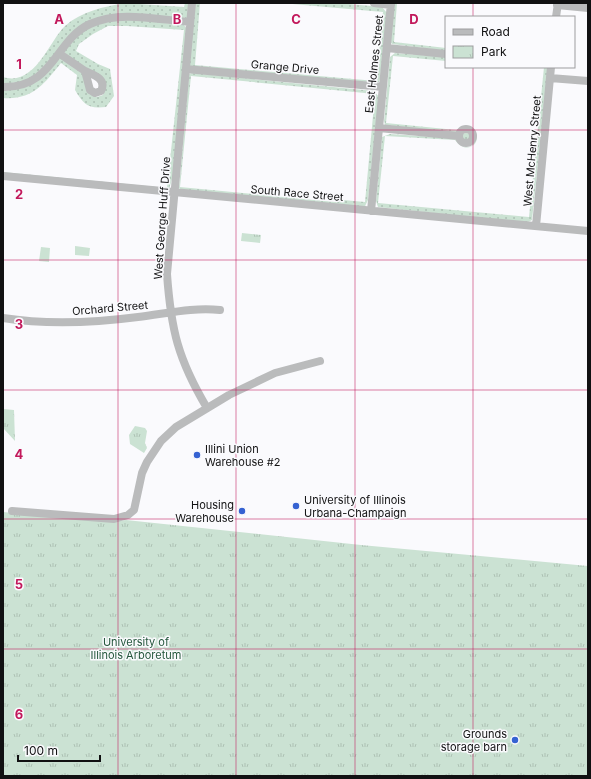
<svg xmlns="http://www.w3.org/2000/svg" width="591" height="779" font-family="Inter,sans-serif">
<style>
.grass{fill:url(#grass-dots);fill-rule:evenodd}
.park{fill:url(#park-tufts)}
.garden{fill:#cbe2d3}
.lines{fill:none;stroke-linecap:round;stroke-linejoin:round}
.minor{stroke:#babbbc;stroke-width:8}
.grid{fill:none;stroke:#c2185b;stroke-width:1;stroke-opacity:0.55}
.poi-dot{fill:#3562d2;stroke:#fafafd;stroke-width:1.5}
.labels{text-anchor:middle;dominant-baseline:central;stroke-width:3;stroke-linejoin:round;paint-order:stroke}
.street-label{font-size:11px;fill:#111112;stroke:#fafafd}
.poi-label{font-size:11px;fill:#111112;stroke:#fafafd;text-anchor:start}
.park-label{font-size:11px;fill:#24573c;stroke:#fafafd}
.grid-label{font-size:13px;text-anchor:middle;font-weight:bold;fill:#c2185b;stroke:#fafafd;stroke-width:3;stroke-linejoin:round;paint-order:stroke}
</style>
<defs>
<pattern id="grass-dots" width="8" height="8" patternUnits="userSpaceOnUse"><rect width="8" height="8" fill="#cbe2d3"/><path d="M2 2h.1M6 6h.1" fill="none" stroke="#adc1b4" stroke-width="1.8" stroke-linecap="round"/></pattern>
<pattern id="park-tufts" width="24" height="20" patternUnits="userSpaceOnUse"><rect width="24" height="20" fill="#cbe2d3"/><path d="M3 7l-1-3M5 7V3M7 7l1-3M15 17l-1-3M17 17v-4M19 17l1-3" fill="none" stroke="#adc1b4"/></pattern>
</defs>
<rect width="100%" height="100%" fill="#fafafd"/>
<path class="grass" d="M125 3 184 7 185 3H190L188 17 184 19 94 20 28 81 3 84V77C35 87 49 41 65 26 82 11 103 7 125 3Z
M194 3H200L195 65 376 81 383 12 281 3H338L382 7 387 13 380 79 378 83 191 67 189 65Z
M394 3H397L394 42 446 48V51L392 44 390 41Z
M128 19 184 25 187 29 173 176 169 189 3 174V172L167 188 184 30 127 26H108L93 34 79 44 76 51 98 64 110 69 114 96 106 107C88 109 84 105 75 90L77 75 61 63C44 84 33 100 3 98V90C26 93 42 69 61 58L83 74 89 94 97 97 103 95 105 87 64 52C86 23 94 24 128 19Z
M395 53 446 57V61L393 56 386 123 456 130 465 127 474 129C484 144 466 156 455 140L385 136 378 203 529 217 544 67H548L532 220 526 223 378 207 376 201 382 137 390 134 453 138C461 141 461 150 472 146L476 138 473 130C467 127 462 129 457 133L385 125 384 121 390 57Z
M192 73 374 91 379 97 368 200 365 206 361 207 181 190 179 188 189 74ZM191 76 375 94 365 202 343 200 335 202 180 187Z
M461 138a5 5 0 1 1 10 0a5 5 0 1 1-10 0Z"/>
<path class="park" d="M242 233 261 235 260 243 241 241Z
M3 409 14 410 15 441 3 428Z
M135 426 145 428 147 431 145 443 147 448 144 453 130 444 129 435Z
M3 512 111 522 126 520 361 545 588 566V776H3Z"/>
<path class="garden" d="M75 246 90 248 89 256 75 255Z
M41 247 50 248 49 262 39 261Z"/>
<g class="lines">
<path class="minor" d="M192 3 167 274C171 330 178 359 207 408
M374 3 391 5
M557 5 588 8
M556 17 558 3
M387 48 446 54
M60 54 85 71
M186 69 383 87
M85 71C94 75 107 79 101 91L95 93 90 90Z
M550 78 588 81
M3 87C54 88 55 40 90 24 121 10 158 20 190 22
M379 128 459 136
M459 136a7 7 0 1 1 14 0a7 7 0 1 1-14 0Z
M3 176 588 231
M371 211 391 3
M536 226 551 67
M3 318C48 325 92 323 138 317 165 314 192 307 220 310
M12 511 114 519 128 515 134 510 142 473 147 462 161 441 176 427 229 395 275 373 320 361"/>
</g>
<path class="grid" d="M118 3V776M236 3V776M355 3V776M473 3V17M473 67V776M3 130H588M3 260H588M3 390H588M3 519H588M3 649H588"/>
<g class="poi-dot">
<circle cx="197" cy="455" r="4"/>
<circle cx="296" cy="506" r="4"/>
<circle cx="242" cy="511" r="4"/>
<circle cx="515" cy="740" r="4"/>
</g>
<g class="labels">
<g class="street-label">
<text transform="translate(374 64) rotate(-84)">East Holmes Street</text>
<text transform="translate(285 67) rotate(5)">Grange Drive</text>
<text transform="translate(532 151) rotate(-85)">West McHenry Street</text>
<text transform="translate(297 193) rotate(5)">South Race Street</text>
<text transform="translate(162 218) rotate(-86)">West George Huff Drive</text>
<text transform="translate(110 308) rotate(-5)">Orchard Street</text>
</g>
<g class="poi-label">
<text x="205" y="449">Illini Union<tspan x="205" dy="13">Warehouse #2</tspan></text>
<text x="304" y="500">University of Illinois<tspan x="304" dy="13">Urbana-Champaign</tspan></text>
<text x="234" y="505" text-anchor="end">Housing<tspan x="234" dy="13">Warehouse</tspan></text>
<text x="507" y="734" text-anchor="end">Grounds<tspan x="507" dy="13">storage barn</tspan></text>
</g>
<g class="park-label">
<text x="136" y="642">University of<tspan x="136" dy="13">Illinois Arboretum</tspan></text>
</g>
</g>
<g class="grid-label">
<text x="59" y="24">A</text>
<text x="177" y="24">B</text>
<text x="296" y="24">C</text>
<text x="414" y="24">D</text>
<text x="19" y="69">1</text>
<text x="19" y="199">2</text>
<text x="19" y="329">3</text>
<text x="19" y="459">4</text>
<text x="19" y="589">5</text>
<text x="19" y="719">6</text>
</g>
<rect width="591" height="779" fill="none" stroke="#111112" stroke-width="8"/>
<rect x="445" y="16" width="130" height="52" fill="#fafafd" stroke="#9d9d9f"/>
<rect x="453" y="29" width="20" height="6" fill="#babbbc" stroke="#9d9d9f"/>
<text x="481" y="36" font-size="12" fill="#111112">Road</text>
<rect x="453" y="46" width="20" height="12" fill="url(#park-tufts)" stroke="#9d9d9f"/>
<text x="481" y="56" font-size="12" fill="#111112">Park</text>
<path d="M18 755v6h82v-6" fill="none" stroke="#111112" stroke-width="2"/>
<text x="24" y="755" font-size="12" fill="#111112" stroke="#fafafd" stroke-width="3" paint-order="stroke">100 m</text>
</svg>
